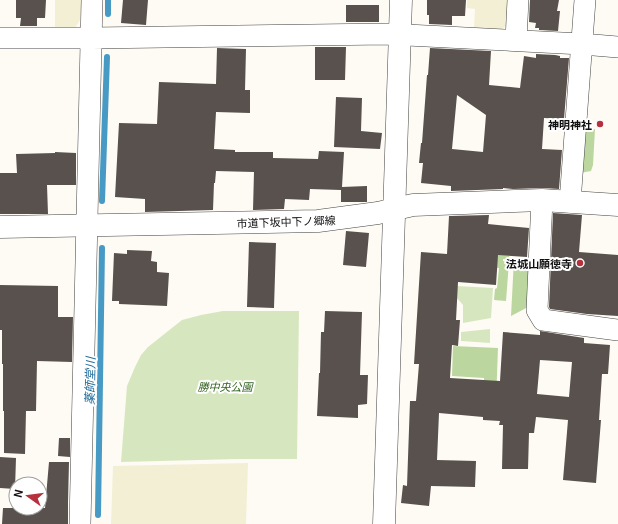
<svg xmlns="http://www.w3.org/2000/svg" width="618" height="524" font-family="Georgia,'Noto Sans JP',serif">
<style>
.farmland{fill:#f3efd5}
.green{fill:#d6e7bf}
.forest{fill:#bbd79f}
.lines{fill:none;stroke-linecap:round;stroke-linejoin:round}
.stream{stroke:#479ac4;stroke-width:6}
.building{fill:#58514d;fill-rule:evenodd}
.minor-casing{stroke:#434343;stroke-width:22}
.tertiary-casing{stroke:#434343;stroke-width:23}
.minor{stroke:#fff;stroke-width:21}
.tertiary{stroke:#fff;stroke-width:22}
.poi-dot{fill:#b7303e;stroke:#fff;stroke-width:1.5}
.labels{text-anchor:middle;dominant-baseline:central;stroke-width:4;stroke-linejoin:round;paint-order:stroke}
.poi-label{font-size:11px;font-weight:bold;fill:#101010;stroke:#fff;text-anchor:end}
.street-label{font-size:11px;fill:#101010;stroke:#fff}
.park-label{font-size:11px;font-style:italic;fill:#356424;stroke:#fff}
.water-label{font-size:12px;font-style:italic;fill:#216c9a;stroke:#fff}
</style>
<rect width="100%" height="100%" fill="#fefbf4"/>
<path class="farmland" d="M55 0H82L80 20 75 28 55 30Z
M467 0H512V21L502 29 474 28 475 9 467 8Z
M248 463 246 524H111L113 466Z"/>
<path class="green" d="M457 286 493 288 491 318 463 323V305L456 297Z
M223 311H299L297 459H237L121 462 127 386 135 367 141 355 148 347 182 320 201 315Z
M490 329V343L461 341V332Z"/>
<path class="forest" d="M595 129 593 165 591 171 580 173 582 131Z
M511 231 509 259H503V261L509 262 506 301 494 300 495 289 497 288 499 268 463 265Z
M514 259 534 260 532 305 511 316Z
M453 346 498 348 496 402H483L484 378 452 376Z"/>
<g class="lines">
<path class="stream" d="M108 14V0
M102 201 107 57
M98 515 102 248"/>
</g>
<path class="building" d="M16 0H46L45 18H37V26H20L21 18H16Z
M123 0H148L146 25 121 23Z
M427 0H466L465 16H452V25L429 24V15H427Z
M530 0H559L557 11H560L558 31 539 30V28H535L536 23 529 22Z
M346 5H379V22H346Z
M315 47H346L345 80H315Z
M217 48 246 49 245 90H250V113L216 112 214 149 235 150V152H273V158L318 159 319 151 344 152 342 187 367 186V202H341V190L310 189 309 200 285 199 284 209 253 210 254 172 216 171 215 183H214L213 210 145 212V199L115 197 119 123 157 124 159 82 216 84Z
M430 48 491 51 489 85 520 88 524 56 536 58V54L555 55 560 56V58H569L564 119 544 118 542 149 562 150 559 189 543 188 513 189 503 188V189L451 191V186L421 183 423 163H419L421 143H422L427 75H428ZM457 95 486 115 483 152 452 149Z
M336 97 362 98 361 131 382 133 380 149 334 147Z
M55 152 76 153V185H47L48 214H0V173H17L16 154 55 153Z
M553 213 582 215 579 252 618 255V316L587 314 550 309 549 307Z
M489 215 488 224 529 228 527 257 498 255 496 285 458 282 456 320H460L458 346 452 345 450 378 500 381 503 332 540 335V331L584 338V343L610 345 608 374H602L599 420H601L596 483 563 480 568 420 536 417 534 433H529L528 469H502L503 425H499L500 421 483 420V417L439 413 437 460 476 461 475 487 431 486 429 506 401 503 403 485 407 486 410 401H416L419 364H414L421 252 447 254 449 216ZM540 360 572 362 569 397 537 394Z
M346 231 369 233 366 267 343 265Z
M249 242 276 243 274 308 247 307Z
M127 250 152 251 151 261 157 262V272L169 273 167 306 119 304V301H112L114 253 127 254Z
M0 285 58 286V317H73L72 362 37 361 36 411H26L25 454 4 453V411H3V364H2V330H0Z
M325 311 362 312 360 375H368L367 404 358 405V418L317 416 319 373H320L321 332H324Z
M59 438H70V457L58 456Z
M0 457 16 458 15 489 0 488Z
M49 462H69L68 502V524H2L3 508H45Z"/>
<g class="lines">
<g class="minor-casing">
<path id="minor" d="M0 38H92L387 34 582 44 618 47
M516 40 518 0
M542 200 537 310 543 320 618 330
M570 202 585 0
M80 524 92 0"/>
</g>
<g class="tertiary-casing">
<path id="tertiary" d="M0 227 318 221 378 213 413 205 542 200 618 205
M384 524 401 0"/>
</g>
<use href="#minor" class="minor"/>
<use href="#tertiary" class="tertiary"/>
</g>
<g class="poi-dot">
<circle cx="600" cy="124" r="4"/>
<circle cx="580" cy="263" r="4"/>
</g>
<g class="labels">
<g class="poi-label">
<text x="592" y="124">神明神社</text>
<text x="572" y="263">法城山願徳寺</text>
</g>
<g class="street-label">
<text transform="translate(286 221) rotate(-2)">市道下坂中下ノ郷線</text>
</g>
<g class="park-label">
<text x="225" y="386">勝中央公園</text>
</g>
<g class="water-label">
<text transform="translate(89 381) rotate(-89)">薬師堂川</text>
</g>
</g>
<g transform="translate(28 496) rotate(284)"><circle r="19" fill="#ffffff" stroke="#9f9f9f"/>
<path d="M0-3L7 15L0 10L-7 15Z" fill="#b7303e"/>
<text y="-6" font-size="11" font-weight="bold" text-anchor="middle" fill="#101010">N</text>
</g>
</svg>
